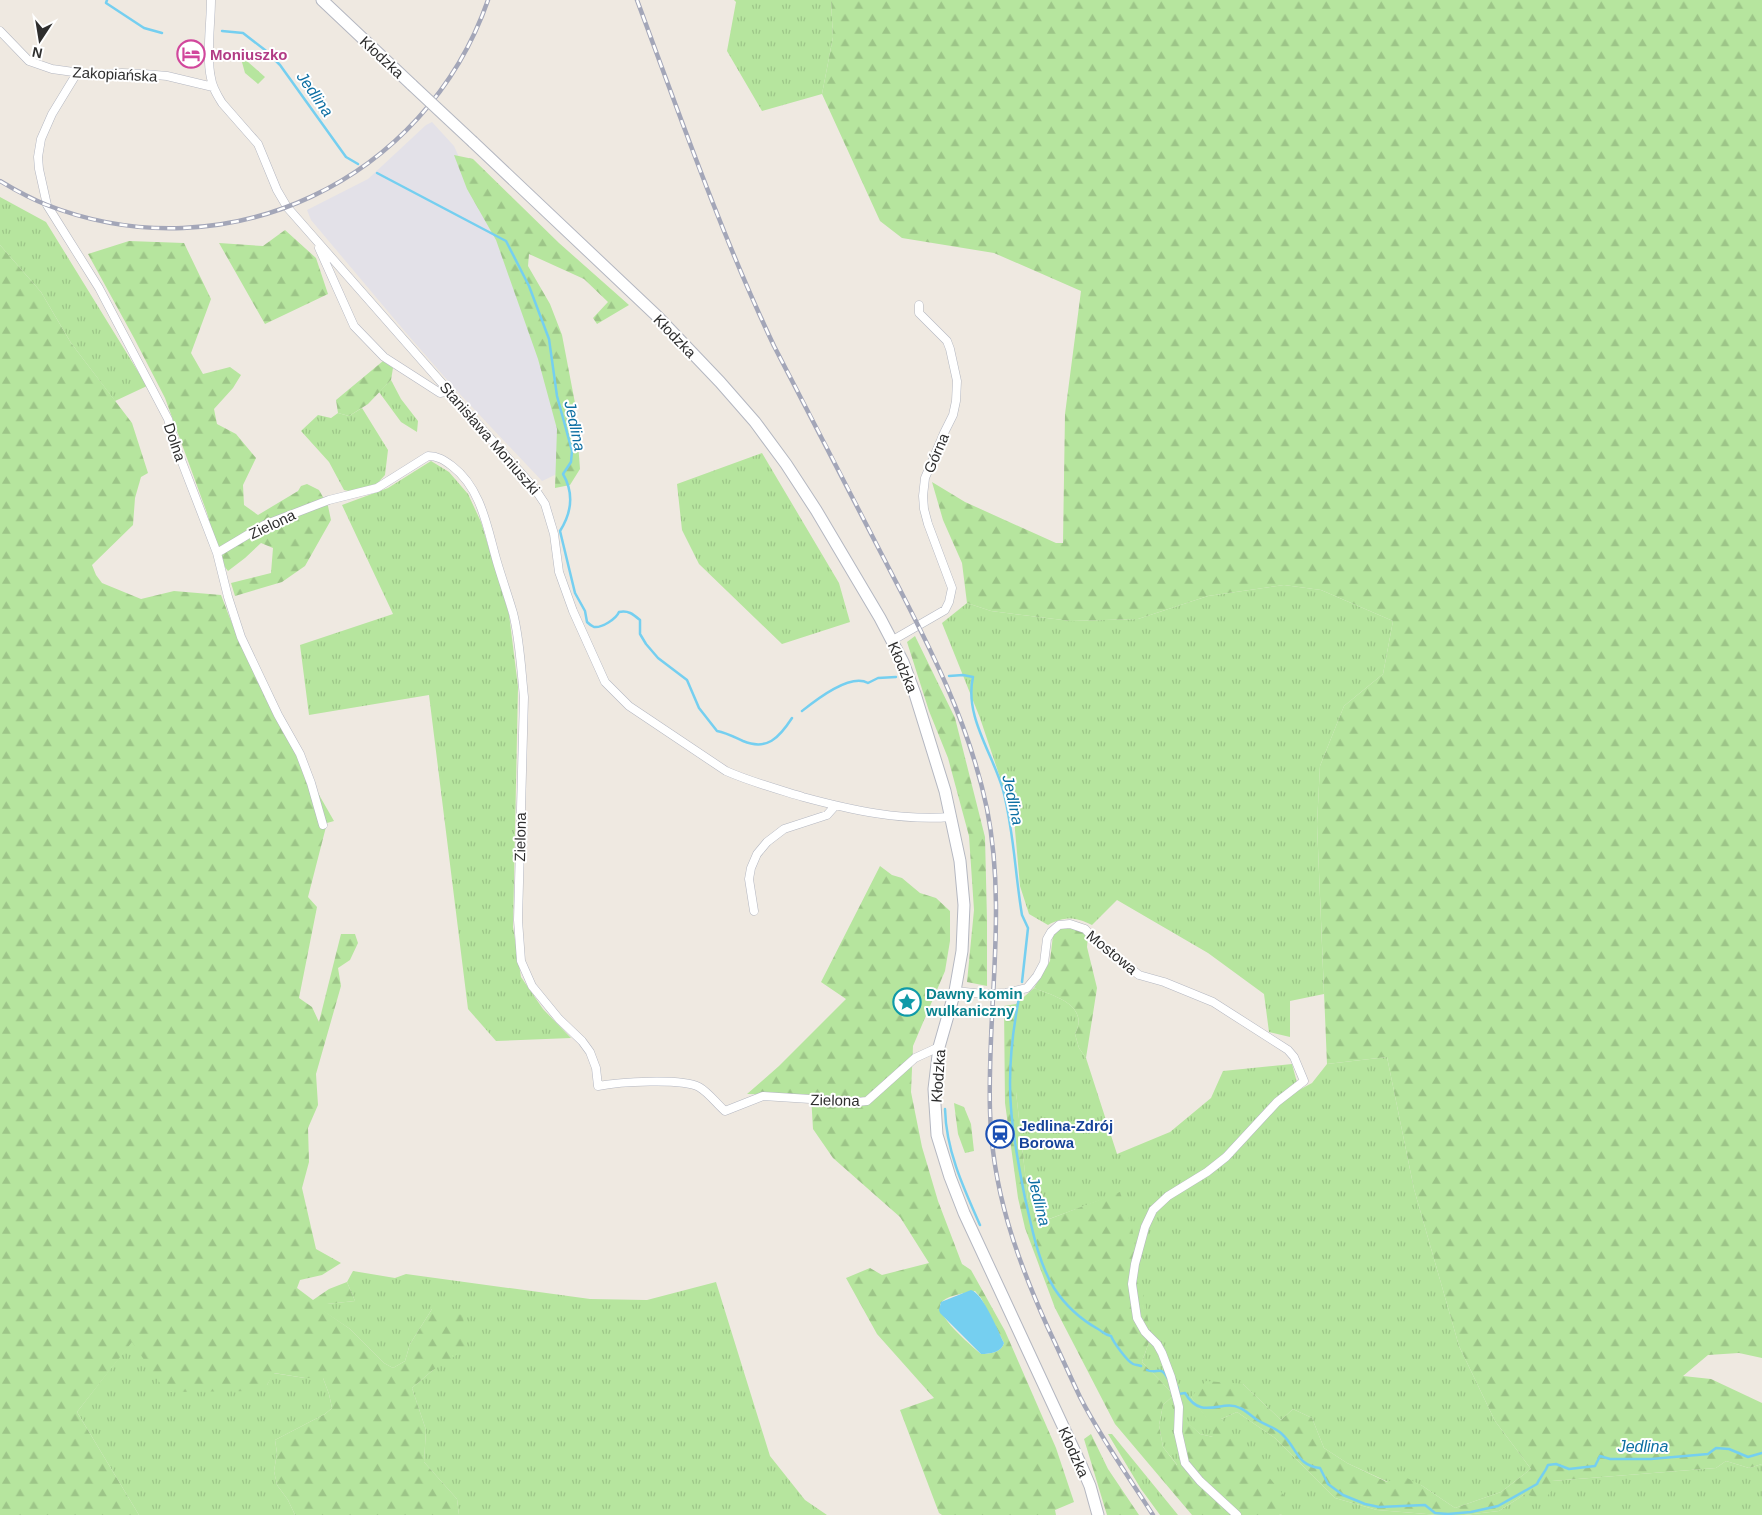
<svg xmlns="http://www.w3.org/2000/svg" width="1762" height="1515" font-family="Helvetica,sans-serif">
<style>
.industrial{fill:#e3e1e8}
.grass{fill:url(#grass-tufts)}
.forest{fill:url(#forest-firs);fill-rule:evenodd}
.water{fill:#75cff0}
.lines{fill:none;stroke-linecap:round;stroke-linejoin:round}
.stream{stroke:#75cff0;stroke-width:2.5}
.minor-casing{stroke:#b4b7c1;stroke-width:9}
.secondary-casing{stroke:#b4b7c1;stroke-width:13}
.minor{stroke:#fff;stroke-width:8}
.secondary{stroke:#fff;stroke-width:11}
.rail-casing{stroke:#a3a6b8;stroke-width:4.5}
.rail{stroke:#fff;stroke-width:2.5;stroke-dasharray:8;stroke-linecap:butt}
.secondary-bridge-casing{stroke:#b4b7c1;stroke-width:13;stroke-linecap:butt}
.secondary-bridge{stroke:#fff;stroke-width:11}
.labels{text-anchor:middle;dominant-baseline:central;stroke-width:4;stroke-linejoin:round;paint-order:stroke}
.hotel-label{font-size:15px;font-weight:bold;fill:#b23c85;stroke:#fff;text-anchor:start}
.street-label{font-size:15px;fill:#2e2e2e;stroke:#fff}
.culture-label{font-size:15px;font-weight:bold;fill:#0d838f;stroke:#fff;text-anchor:start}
.transit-label{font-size:15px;font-weight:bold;fill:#164399;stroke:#fff;text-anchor:start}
.water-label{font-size:16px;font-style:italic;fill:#0d6fa3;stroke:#fff}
</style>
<defs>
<pattern id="grass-tufts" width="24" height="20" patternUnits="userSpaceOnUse" patternTransform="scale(1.25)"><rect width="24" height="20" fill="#b6e59e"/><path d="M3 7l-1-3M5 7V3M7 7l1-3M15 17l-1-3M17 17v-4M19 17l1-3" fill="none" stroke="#9dc588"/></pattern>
<pattern id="forest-firs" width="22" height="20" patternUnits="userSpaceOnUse" patternTransform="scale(1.25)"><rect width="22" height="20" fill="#b6e59e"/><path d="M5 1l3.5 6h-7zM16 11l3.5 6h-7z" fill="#9dc588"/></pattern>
</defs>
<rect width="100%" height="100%" fill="#efe9e1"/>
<path class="industrial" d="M432 122 454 146 535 327 564 458 559 473 542 481 455 389 407 334 311 220 307 210 368 179 426 125Z"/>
<path class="grass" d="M734 0H831L833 37 822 94 762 111 727 51 736 2Z
M240 55 265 77 258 84 245 73Z
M0 197 46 222 147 386 115 401 71 343 41 292 0 245Z
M391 380 401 399 418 421 417 432 401 422 379 392Z
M362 408 388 450 385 475 374 487 358 493 344 490 329 462 301 431 318 415 331 418 338 413 349 416Z
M762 453 839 583 850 622 782 644 699 564 682 530 677 484Z
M431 461 449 472 468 494 481 522 509 614 518 687 513 927 521 977 543 1009 571 1038 496 1041 468 1009 429 695 309 715 300 645 393 614 342 505 388 488Z
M1284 585 1321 590 1393 621 1383 674 1344 706 1320 766 1317 824 1324 994 1290 1001V1037L1269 1032 1264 994 1208 953 1117 900 1092 925C1075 917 1066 916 1048 925L1029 914 1020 886 1014 819 980 718 942 623 967 603 991 611 1071 621 1138 619 1208 596Z
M1034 988C1054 996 1090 1005 1075 1034L1079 1048 1086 1058 1117 1154 1170 1132 1211 1098 1223 1071 1292 1064 1299 1090 1312 1083 1327 1064 1387 1057 1414 1189 1459 1346 1495 1421 1531 1469 1501 1492 1455 1508 1421 1485 1388 1482 1347 1463 1324 1448 1312 1418 1293 1409 1281 1420 1243 1384 1191 1397 1213 1426V1437L1200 1434 1180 1416 1181 1451 1178 1466 1163 1447 1159 1425 1163 1405 1174 1395 1142 1362 1151 1336 1120 1193 1038 1223 1028 1200 1016 1092V1004Z
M353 1271 395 1278 406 1274 590 1299 647 1300 716 1282 770 1456 805 1500 827 1515H459L457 1499 424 1462 426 1430 412 1388 433 1370 432 1309 410 1344 405 1361 393 1368 384 1363 350 1329 323 1311 326 1304 355 1301 347 1282Z
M132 1341 267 1385 273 1373 305 1378H323L329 1394 332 1408 325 1414 275 1440 277 1453 274 1471 277 1485 288 1500 295 1515H139L77 1412Z
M1237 1412 1275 1438 1335 1498 1377 1510 1439 1515H1279L1282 1514 1221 1419Z
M1108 1434H1112L1178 1515H1160L1141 1489Z
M1726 1461 1749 1468 1762 1464V1515H1464L1499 1511 1525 1494 1552 1481 1716 1468Z"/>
<path class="forest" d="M831 0H1762V1358L1739 1353 1708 1355 1683 1376 1711 1379 1762 1403V1464L1749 1468 1726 1461 1716 1468 1552 1481V1490L1544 1500 1525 1494 1499 1511 1464 1515H1439L1377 1510 1335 1498 1275 1438 1237 1412 1221 1419 1286 1498 1282 1514 1279 1515H1192L1115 1424 1055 1308 1025 1228 1018 1198 1005 1103 1004 1006 1016 1004V1092L1028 1200 1039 1223 1120 1192 1132 1228 1151 1336 1142 1362 1174 1395 1163 1405 1159 1425 1163 1447 1177 1465 1181 1451 1180 1415 1200 1434 1213 1437 1212 1426 1191 1397 1206 1381 1243 1384 1281 1420 1293 1409 1312 1418 1324 1448 1347 1463 1387 1482 1401 1475 1421 1485 1455 1508 1501 1492 1531 1469 1495 1421 1459 1346 1414 1189 1387 1057 1327 1064 1317 824 1320 766 1344 706 1383 674 1393 621 1321 590 1284 585 1208 596 1138 619 1071 621 991 611 967 603 962 563 943 520 932 482 965 502 1056 543H1063L1065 414 1081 291 994 253 902 238 880 221 822 94 833 37Z
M454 155 473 159 559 243 629 305 597 324 593 318 608 302 584 279 529 254 528 266 550 304 562 335 575 403 580 469 570 485 555 488 557 429 538 359 496 240 467 189Z
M285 230 316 258 328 294 265 324 219 243 263 246Z
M129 241 184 243 211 299 191 353 203 374 230 367 241 375 233 388 214 409 217 424 236 434 256 458 243 485 244 505 258 515 298 491 301 486 307 484 319 490 328 506 331 520 305 566 282 582 235 596 231 583 271 573 273 548 261 543 245 558 228 571 221 562 207 513 165 398 134 338 88 254Z
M0 245 41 292 71 343 132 423 148 473 141 477 135 498 133 525 92 565 96 575 102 583 141 599 174 591 221 595C250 674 292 748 334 821L327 823 308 897 317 907 299 998 312 1007 319 1022 341 934H355L358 943 350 960 338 968 341 986 316 1074 318 1105 308 1128 309 1162 302 1188 316 1249 341 1263 322 1275 300 1280 297 1288 313 1300 329 1289 347 1282 355 1301 327 1304 324 1311 350 1329 384 1363 393 1368 405 1361 410 1344 432 1309 463 1315 466 1349 433 1370 412 1388 426 1430 424 1462 457 1499 459 1515H295L288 1500 277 1485 274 1471 277 1453 275 1440 325 1414 332 1408 329 1394 323 1378H305L274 1373 267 1385 261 1391 166 1392 132 1342 77 1412 139 1515H0Z
M383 361 393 368 391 380 368 404 349 416 338 413 336 400Z
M915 636 955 718 985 837 987 920V986L967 982 974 910 969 836 948 758 929 711 907 642Z
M880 866 892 875 902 878 920 893 936 898 950 911V941L945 971 913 1046 911 1092 922 1147 938 1201 962 1264 971 1270 1005 1331 1056 1448 1074 1502 1055 1510 1056 1515H942L939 1513 900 1410 934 1398 877 1334 846 1278 870 1268 882 1275 929 1263 900 1217 833 1158 813 1129 811 1095 747 1094 779 1066 846 999 821 982ZM975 1291 981 1298 1004 1343C1002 1352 990 1354 981 1354 973 1347 933 1314 941 1303 947 1295 966 1293 975 1291Z
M1059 925 1085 929 1088 936 1087 947 1097 988 1086 1058 1079 1048 1075 1034C1090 1005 1054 996 1034 988L1050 961 1053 935Z
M954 1103 964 1107 971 1124 974 1151 965 1153 958 1134Z
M1091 1434 1108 1469 1139 1515H1107L1084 1439Z"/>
<path class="water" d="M971 1290C983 1293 998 1331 1004 1343 1002 1352 990 1354 981 1354L940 1313 939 1310 941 1302Z"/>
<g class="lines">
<path class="stream" d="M107 0 106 3 144 28 162 33
M222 31 243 33 265 50 280 65 346 157 358 164
M377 173 506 241 529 286 549 339 557 396 572 451 571 462 563 474C574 493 572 512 560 531L575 593 585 611 587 622C589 624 592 626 594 627 602 628 616 619 619 612 628 610 633 614 640 620V634L646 644 658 658 687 680 699 708 717 731C727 733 734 737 743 741 767 751 779 738 792 718
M949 676 963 675 973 677C964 716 993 754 1003 790 1014 831 1015 874 1022 915L1028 928 1022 982
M802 711C816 700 850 673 868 683L878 678 896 677
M1019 998C1012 1034 1008 1071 1011 1108 1013 1138 1019 1168 1025 1198 1032 1228 1038 1262 1054 1288 1065 1305 1082 1320 1098 1329 1103 1332 1105 1335 1111 1336 1114 1343 1127 1361 1133 1364 1135 1365 1138 1365 1141 1366
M945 1109C946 1150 963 1187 980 1225
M1147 1370C1157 1375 1161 1364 1168 1379
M1177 1386 1179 1394 1185 1393C1202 1422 1222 1398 1240 1408 1247 1411 1252 1417 1259 1421 1266 1425 1276 1428 1282 1434 1298 1449 1296 1465 1320 1468L1328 1484 1343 1495 1365 1504 1379 1507 1425 1505 1435 1513 1448 1514 1471 1512 1498 1506 1537 1484C1540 1477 1545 1473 1548 1465L1556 1464 1569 1469 1595 1466 1600 1456 1610 1459H1651L1708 1454 1716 1448 1729 1449 1748 1457 1762 1453"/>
<g class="minor-casing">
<path id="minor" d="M211 0C211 22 206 57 211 78 212 87 217 95 222 103L258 144 277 190 287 207 535 489 545 504 554 534 559 572 573 611 605 682 629 706 726 771C751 782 777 789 803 797 851 810 901 821 951 817
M0 31 29 61 52 69 95 75 122 73 144 74 167 76 213 87
M77 73 52 114 41 139 38 157 39 169 47 205 99 288 168 419 178 452 217 553 228 597 241 637 278 715 300 754 311 783 323 825
M319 248 354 326 384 357 440 393 450 391
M217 553 264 525 329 500 377 488 428 456C438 456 444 460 452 466 482 489 487 528 497 562 502 579 508 596 513 613 520 640 521 669 524 697L518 920 521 961 532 986 559 1019 582 1041 590 1052 596 1068 598 1086C619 1082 681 1078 699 1087 708 1092 717 1104 725 1111L763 1096 857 1102 867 1101 915 1058 939 1047
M893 640 945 610 949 602 952 588 928 524 924 509 923 496 925 478 944 433 953 415 956 401 957 381 950 349 947 341 919 313V305
M754 911 749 879 751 868 757 854 767 842 784 829 827 815 835 806
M955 991 984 994 1006 993 1027 988 1037 976 1044 963 1047 939 1051 932 1059 925 1070 924 1085 929 1097 942 1139 975 1164 982 1213 1002 1288 1050 1294 1057 1304 1081 1277 1102 1226 1157 1207 1172 1168 1196 1153 1210 1145 1227 1135 1264 1132 1284 1137 1318 1145 1332 1157 1344 1162 1353 1171 1377 1179 1407 1178 1432 1185 1463 1200 1481 1237 1515"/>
</g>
<g class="secondary-casing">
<path id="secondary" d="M322 0 412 85
M473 142 658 317 720 382 755 422 786 464 816 510 880 618 903 662 915 694 945 791 960 861 964 905 962 951 955 991 939 1047 934 1089 937 1135 950 1177 964 1213 1081 1465 1090 1486 1098 1515"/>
</g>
<use href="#minor" class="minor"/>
<use href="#secondary" class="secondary"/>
<g class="rail-casing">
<path id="rail" d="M637 0C680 116 721 234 774 346 810 415 846 484 881 553 924 636 968 717 987 809 1007 909 987 1010 990 1111 992 1189 1016 1257 1048 1328 1059 1351 1069 1374 1080 1397 1101 1438 1128 1476 1153 1515
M0 181C15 190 31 199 47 205 227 275 425 181 488 0"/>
</g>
<use href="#rail" class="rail"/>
<g class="secondary-bridge-casing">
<path id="secondary-bridge" d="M412 85 473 142"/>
</g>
<use href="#secondary-bridge" class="secondary-bridge"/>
</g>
<defs>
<g id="hotel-ring" transform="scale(1.4375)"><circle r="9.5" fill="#fff" stroke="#d1479c" stroke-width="1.5"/><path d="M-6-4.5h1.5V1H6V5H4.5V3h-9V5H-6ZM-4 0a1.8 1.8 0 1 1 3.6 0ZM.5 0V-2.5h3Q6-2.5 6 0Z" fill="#d1479c"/></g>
<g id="sight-ring" transform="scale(1.4375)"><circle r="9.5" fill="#fff" stroke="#0f9aa8" stroke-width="1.5"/><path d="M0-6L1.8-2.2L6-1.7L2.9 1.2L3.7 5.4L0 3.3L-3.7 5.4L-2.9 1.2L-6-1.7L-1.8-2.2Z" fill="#0f9aa8"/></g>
<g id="station-ring" transform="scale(1.4375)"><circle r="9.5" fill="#fff" stroke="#1a4fb4" stroke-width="1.5"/><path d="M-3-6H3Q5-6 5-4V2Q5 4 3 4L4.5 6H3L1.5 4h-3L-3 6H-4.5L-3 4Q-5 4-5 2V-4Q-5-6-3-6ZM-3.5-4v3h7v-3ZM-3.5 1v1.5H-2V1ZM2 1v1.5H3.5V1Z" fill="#1a4fb4"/></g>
</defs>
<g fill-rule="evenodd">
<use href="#hotel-ring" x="191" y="54"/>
<use href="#sight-ring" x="907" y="1002"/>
<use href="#station-ring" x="1000" y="1134"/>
</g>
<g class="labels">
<g class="hotel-label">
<text x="210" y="54">Moniuszko</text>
</g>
<g class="street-label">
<text transform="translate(382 57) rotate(43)">Kłodzka</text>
<text transform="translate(115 74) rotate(3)">Zakopiańska</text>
<text transform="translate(675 336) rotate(46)">Kłodzka</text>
<text transform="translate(490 438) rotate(49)">Stanisława Moniuszki</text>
<text transform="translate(175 442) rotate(71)">Dolna</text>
<text transform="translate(936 453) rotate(-67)">Górna</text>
<text transform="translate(272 524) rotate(-25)">Zielona</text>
<text transform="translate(903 667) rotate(67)">Kłodzka</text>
<text transform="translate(520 837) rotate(-89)">Zielona</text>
<text transform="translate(1112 952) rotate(39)">Mostowa</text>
<text transform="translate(938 1076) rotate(-86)">Kłodzka</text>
<text transform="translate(835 1100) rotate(1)">Zielona</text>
<text transform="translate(1074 1452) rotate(66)">Kłodzka</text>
</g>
<g class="culture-label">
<text x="926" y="993">Dawny komin<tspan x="926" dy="17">wulkaniczny</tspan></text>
</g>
<g class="transit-label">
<text x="1019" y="1125">Jedlina-Zdrój<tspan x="1019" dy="17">Borowa</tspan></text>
</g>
<g class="water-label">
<text transform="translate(315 94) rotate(55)">Jedlina</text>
<text transform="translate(575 426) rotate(78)">Jedlina</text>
<text transform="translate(1013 800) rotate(78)">Jedlina</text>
<text transform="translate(1039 1201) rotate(76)">Jedlina</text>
<text x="1643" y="1446">Jedlina</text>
</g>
</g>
<g transform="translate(40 40) rotate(192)" stroke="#ffffff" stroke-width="4" paint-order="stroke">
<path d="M0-4L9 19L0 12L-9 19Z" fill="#2e2e2e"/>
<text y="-8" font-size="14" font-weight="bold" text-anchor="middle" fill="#2e2e2e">N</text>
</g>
</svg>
